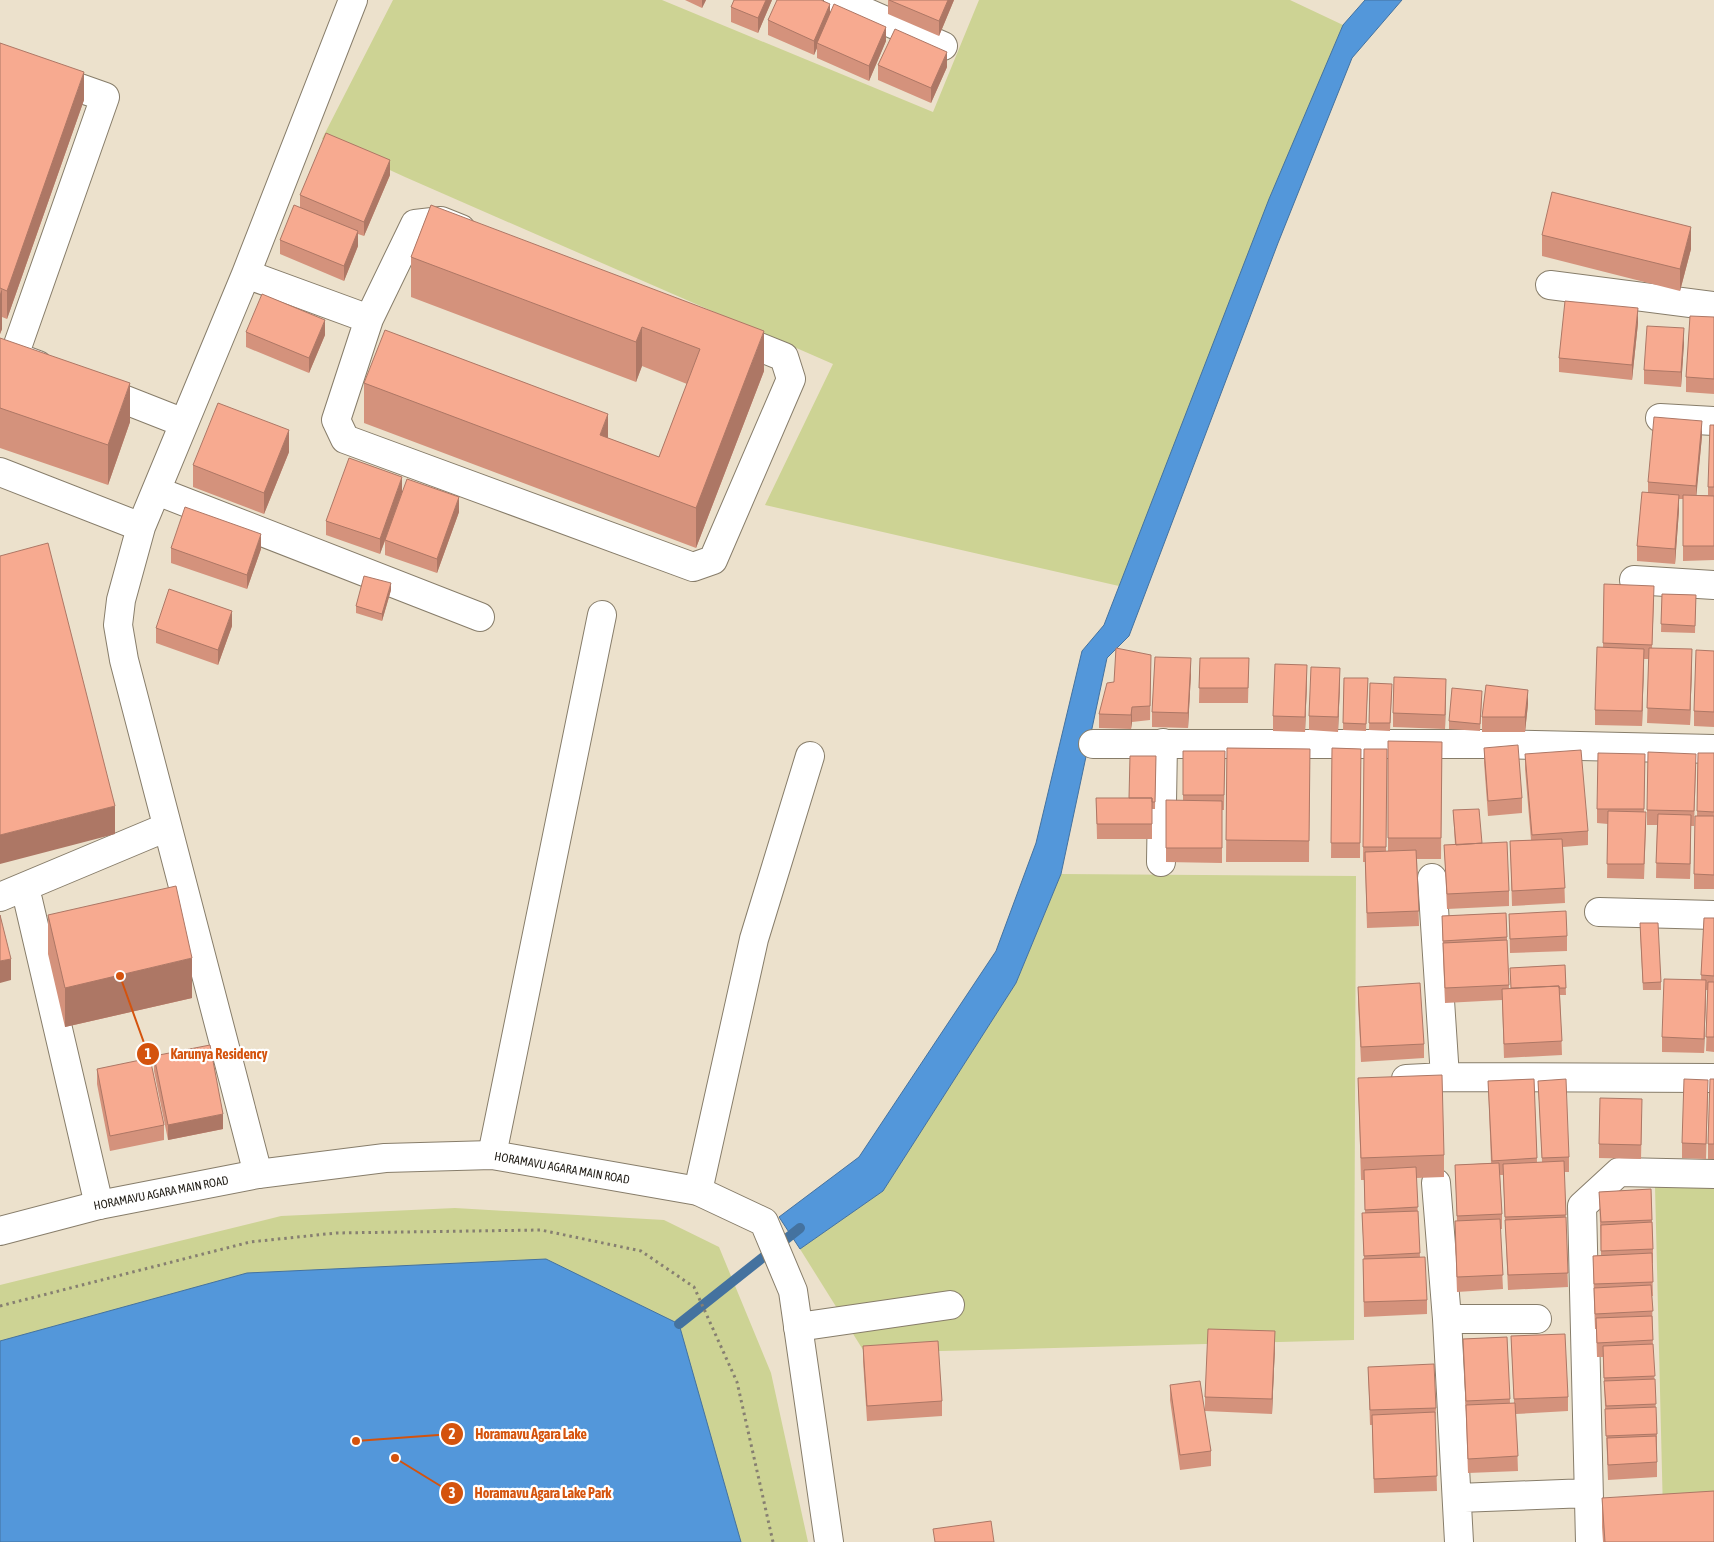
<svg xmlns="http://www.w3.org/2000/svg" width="1714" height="1542" font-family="'Asap Condensed',sans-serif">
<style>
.green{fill:#cdd394}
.water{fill:#5397da;stroke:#44729f}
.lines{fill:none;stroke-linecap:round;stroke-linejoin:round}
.stream{stroke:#44729f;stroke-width:10}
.street-casing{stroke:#877d6a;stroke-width:30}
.secondary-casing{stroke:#877d6a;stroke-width:30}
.path{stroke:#867f71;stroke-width:3;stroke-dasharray:2.5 4;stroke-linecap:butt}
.street{stroke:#fff;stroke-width:28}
.secondary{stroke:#fff;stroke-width:28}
.wall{fill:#d4927c}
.shaded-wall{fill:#ad7765}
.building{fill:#f7aa90;stroke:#ad7765}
.labels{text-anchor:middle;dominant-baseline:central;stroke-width:4.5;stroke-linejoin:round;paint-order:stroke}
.street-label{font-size:12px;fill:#211d16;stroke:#fff}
.leader{fill:none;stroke:#d4530d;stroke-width:2}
.callout-dot{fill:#d4530d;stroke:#fff;stroke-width:2}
.mark-label{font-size:15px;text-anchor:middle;font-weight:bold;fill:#fff}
.callout-label{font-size:14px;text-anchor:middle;font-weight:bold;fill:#d4530d;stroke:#fff;stroke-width:4.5;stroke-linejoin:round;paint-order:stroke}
</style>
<rect width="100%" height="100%" fill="#ece1cc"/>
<path class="green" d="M393 0H662L933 112 979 0H1290L1343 25 1119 586 765 505 833 364 405 177 322 139Z
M1061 874 1356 876 1354 1340 865 1353 800 1249 883 1191 1016 983Z
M1714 1185V1512L1663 1513 1655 1186Z
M455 1208 664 1220 719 1247 771 1373 808 1542H0V1285L281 1216Z"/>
<path class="water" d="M1365 0H1402L1352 58 1278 243 1129 636 1107 658 1061 874 1016 983 883 1191 800 1249 779 1217 859 1157 996 951 1036 843 1082 651 1104 625 1269 199 1343 25Z
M546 1259 679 1324 741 1542H0V1341L247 1273Z"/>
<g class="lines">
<path class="stream" d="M679 1324 800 1228"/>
<g class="street-casing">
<path id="street" d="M838 0 943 46
M0 60 105 97 14 356 38 365
M246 274 369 319 415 224 441 221 461 229
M1550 285 1714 306
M369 319 336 420 345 439 693 567 713 560 791 379 784 357 729 335
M95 388 184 423
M1660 418 1714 421
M0 472 141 527
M157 491 480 617
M1634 580 1714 585
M1093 744H1494L1714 749
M1161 862 1163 743
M1432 878 1445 1077
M0 897 167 827
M28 900 99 1205
M1599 912 1714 915
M1406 1079 1445 1077 1714 1078
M492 1155 602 615
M258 1174 124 660 118 625 121 600 141 527 246 274 353 0
M1436 1183 1447 1319
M698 1191 754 939 810 756
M798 1327 950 1305
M1458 1498 1588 1493
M1459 1542 1447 1319H1537
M1590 1542 1582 1206 1619 1172 1714 1174"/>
</g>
<g class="secondary-casing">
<path id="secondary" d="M0 1231 99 1205 258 1174 385 1158 492 1155 698 1191 764 1222 793 1291 829 1542"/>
</g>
<path class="path" d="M0 1306 250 1242 336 1233 541 1230 641 1251 694 1287 737 1382 773 1542"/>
<use href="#street" class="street"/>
<use href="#secondary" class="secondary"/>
</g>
<path class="wall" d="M685 0H706L702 8Z
M772 0 758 33 731 22V7Z
M888 0H954L939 36 888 14Z
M830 14 886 41 869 81 817 58V48L814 55 768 35V20Z
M0 43 84 100 7 319 2 317V329L0 334Z
M878 65 947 67 931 103 878 80Z
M390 175 364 236 358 234V246L344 281 280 254V240L300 207V195Z
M431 205 764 371 696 548 364 423V383L608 438 659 457 687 384 642 366 636 382 411 297V257Z
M1542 235 1691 249 1680 291 1542 256Z
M1714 317V394L1686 392V377Z
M1638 323 1632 380 1559 372V358Z
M246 332 325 335 309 373 246 347Z
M0 338 130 422 108 485 0 448Z
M1684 343 1681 387 1644 384V370Z
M1714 425V560L1683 561V499H1679V510L1675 564 1637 561V546L1648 492V482L1702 436 1696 495H1708V487Z
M289 452 264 514 193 487V465Z
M402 491 459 512 437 573 385 555V541L380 554 326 535V521Z
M171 548 261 549 247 589 171 563Z
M1604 584 1654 601 1652 648 1692 664 1690 725 1647 723 1649 659H1644L1642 726 1595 725V710L1603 647Z
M391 590 382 621 356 613V606Z
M1662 594 1696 595 1695 633 1661 632Z
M232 626 218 665 156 643V628Z
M1714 651V727L1694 726V711Z
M1200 658H1249L1248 703H1199Z
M1151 670 1150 720 1132 722 1131 729 1099 728V714L1114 682Z
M1191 673 1188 728 1152 727V712Z
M1344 678H1368L1366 731 1343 730Z
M1307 680 1305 732 1273 731V716Z
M1340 682 1338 732 1309 730V716Z
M1370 683 1392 691 1390 731 1369 730Z
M1446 693 1445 729 1393 727V713Z
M1482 698 1480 731 1449 729V721Z
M1528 704 1525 732H1482V717Z
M1388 741 1442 742 1441 859H1417L1419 926 1367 928 1365 862H1363L1364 749H1387L1386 852 1388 851Z
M1227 748 1310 749 1309 862H1226Z
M1332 748 1361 749 1360 858H1331Z
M1484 748 1522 798V813L1488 816 1484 762Z
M1183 751H1225L1224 810H1222V863L1166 862V848L1183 800Z
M1698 753H1714V889H1694V874L1697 816Z
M1525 754 1588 831V845L1563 847 1565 903 1512 906 1510 841 1531 840 1525 769Z
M1645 754 1644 812 1646 827 1644 879 1607 878 1608 824 1597 823V809Z
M1156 756 1155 809H1152V839H1097L1096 798H1129Z
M1696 768 1694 826H1691L1690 879 1656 878 1657 825H1647V810Z
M1453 810 1482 843 1509 891V906L1447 909 1444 845H1455Z
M1506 913 1509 989 1511 988 1510 968 1565 965 1566 995H1560L1562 1055 1504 1058 1502 1000 1445 1003 1443 957 1442 916Z
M1509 914 1567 936V951L1510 953Z
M48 915 192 998 65 1027 48 954Z
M1704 918H1714V1052L1706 1051 1708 990H1706L1704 1053 1662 1052V1037L1701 980Z
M1640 931 1661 982V990H1643Z
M1358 987 1424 1044V1058L1361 1062 1358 1002Z
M154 1056 223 1129 168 1140 154 1071Z
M97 1069 164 1125V1140L110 1151 97 1084Z
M1358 1078 1444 1155V1177L1416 1178 1420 1257 1427 1300V1314L1364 1317 1363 1274V1259H1364L1362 1213H1365L1364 1180H1361Z
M1534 1079 1537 1162H1542L1538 1081 1569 1157V1172H1564L1568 1287 1508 1290 1503 1175H1500L1502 1214V1229H1500L1503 1289 1457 1292 1455 1235V1221H1457L1455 1165 1491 1163 1488 1081Z
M1714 1079V1159H1708V1144Z
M1708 1095 1706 1159 1682 1158V1143Z
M1642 1114 1641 1159 1599 1158V1144Z
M1651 1189 1653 1249V1263H1652L1653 1296H1652L1653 1351 1657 1434V1477L1608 1480 1603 1357H1597L1596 1329H1595L1594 1302 1593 1256 1601 1255 1599 1192Z
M1511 1336 1568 1397V1411L1516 1414 1518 1471 1468 1473 1463 1339 1507 1337 1510 1403H1514Z
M863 1346 942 1401V1416L867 1421 863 1361Z
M1275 1346 1272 1414 1205 1411V1397Z
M1368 1367 1436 1408 1435 1422 1437 1491 1374 1493 1372 1425H1370Z
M1170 1385 1211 1451V1466L1180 1470 1170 1400Z
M1602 1498 1714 1542H1603L1602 1527Z"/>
<path class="shaded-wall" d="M702 0H706L702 8Z
M766 0H772L758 33V18Z
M948 0H954L939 36V21Z
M830 4V19L817 43V48L814 55V41Z
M886 27V41L869 81V66Z
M947 52V67L931 103V88Z
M84 72V100L7 319V291Z
M390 160V175L364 236V222Z
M1691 227V249L1680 291V269Z
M358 231V246L344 281V266Z
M2 289V329L0 334V294Z
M1638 308V323L1632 380V365Z
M325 320V335L309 373V358Z
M642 327V366L636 382V342Z
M1684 328V343L1681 387V372Z
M764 331V371L696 548V508Z
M130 383V422L108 485V445Z
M608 414V453L600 435Z
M1702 421V436L1696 500V486Z
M289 430V452L264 514V493Z
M402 477V492L380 554V539Z
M1679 495V510L1675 564V549Z
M459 497V512L437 573V559Z
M261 534V549L247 589V575Z
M391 583V590L382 621V614Z
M232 611V626L218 665V650Z
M1644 649V663L1642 726V711Z
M1692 649V664L1690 725V710Z
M1191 658V673L1188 728V713Z
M1307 665V680L1305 732V717Z
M1340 668V682L1338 732V717Z
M1446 679V693L1445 729V715Z
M1528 690V704L1525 732V717Z
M1132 707V722L1131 729V715Z
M115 806V834L0 864V835Z
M1691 815V829L1690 879V864Z
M192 958V998L65 1027V988Z
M11 959V980L0 983V961Z
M1706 980V995L1704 1053V1039Z
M223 1114V1129L168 1140V1125Z
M1275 1331V1346L1272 1414V1399Z"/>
<path class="building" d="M734 0H766L758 18 731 7Z
M777 0H821L830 4 814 41 768 20Z
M889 0H948L939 21Z
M834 4 886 27 869 66 817 43Z
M895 29 947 52 931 88 878 65Z
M0 43 84 72 7 291 0 288Z
M326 133 390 160 364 222 300 195Z
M1552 192 1691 227 1680 269 1542 235Z
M294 205 358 231 344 266 280 240Z
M431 205 764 331 696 508 364 383 385 330 608 414 600 435 659 457 700 349 642 327 636 342 411 257Z
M262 294 325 320 309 358 246 332Z
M1565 301 1638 308 1632 365 1559 358Z
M1690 316 1714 317V379L1686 377Z
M1647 326 1684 328 1681 372 1644 370Z
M0 338 130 383 108 445 0 408Z
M218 403 289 430 264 493 193 465Z
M1654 417 1702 421 1696 486 1648 482Z
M1710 425H1714V487H1708Z
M349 458 402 477 380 539 326 521Z
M407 479 459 497 437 559 385 540Z
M1642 492 1679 495 1675 549 1637 546Z
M1683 495 1714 496V546H1683Z
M185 507 261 534 247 575 171 548Z
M48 543 115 806 0 835V556Z
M364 576 391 583 382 614 356 606Z
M1604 584 1654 586 1652 645 1603 643Z
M169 589 232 611 218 650 156 628Z
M1662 594 1696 595 1695 626 1661 624Z
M1597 647 1644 649 1642 711 1595 710Z
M1116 648 1151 655 1150 706 1132 707 1131 715 1099 714 1107 683 1114 682Z
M1649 648 1692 649 1690 710 1647 708Z
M1696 650 1714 651V712L1694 711Z
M1155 657 1191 658 1188 713 1152 712Z
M1200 658H1249L1248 688H1199Z
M1275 664 1307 665 1305 717 1273 716Z
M1311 667 1340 668 1338 717 1309 716Z
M1394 677 1446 679 1445 715 1393 713Z
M1344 678H1368L1366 724 1343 723Z
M1370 683 1392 684 1390 723H1369Z
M1486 685 1528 690 1525 717H1482Z
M1452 688 1482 691 1480 724 1449 721Z
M1388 741 1442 742 1441 838H1388Z
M1518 745 1522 798 1488 801 1484 748Z
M1227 748 1310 749 1309 841 1226 840Z
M1332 748 1361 749 1360 843H1331Z
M1364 749H1387L1386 847H1363Z
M1581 750 1588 831 1532 835 1525 754Z
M1183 751H1225L1224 795H1183Z
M1648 752 1696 754 1694 811 1647 810Z
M1598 753 1645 754 1644 809H1597Z
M1698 753H1714V812L1697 811Z
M1130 756H1156L1155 802H1152V798H1129Z
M1096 798H1152V824H1097Z
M1166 800 1222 801V848H1166Z
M1479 809 1482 843 1456 845 1453 810Z
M1608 811 1646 812 1644 864H1607Z
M1658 814 1691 815 1690 864 1656 863Z
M1695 816H1714V875L1694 874Z
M1562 839 1565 888 1512 891 1510 841Z
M1507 842 1509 891 1447 894 1444 845Z
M1416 850 1419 911 1367 913 1365 852Z
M176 886 192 958 65 988 48 915Z
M1566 911 1567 936 1510 939 1509 914Z
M1506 913 1507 937 1443 941 1442 916Z
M0 915 11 959 0 961Z
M1704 918H1714V976L1701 975Z
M1640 923H1658L1661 982 1643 983Z
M1507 940 1509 985 1445 988 1443 943Z
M1565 965 1566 988H1559V986L1511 988 1510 968Z
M1664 979 1706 980 1704 1039 1662 1037Z
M1708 982H1714V1037H1706Z
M1420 983 1424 1044 1361 1047 1358 987Z
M1559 986 1562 1041 1504 1044 1502 989Z
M210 1045 223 1114 168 1125 154 1056Z
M150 1058 164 1125 110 1136 97 1069Z
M1442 1075 1444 1155 1361 1158 1358 1078Z
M1534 1079 1537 1158 1492 1161 1488 1081Z
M1566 1079 1569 1157 1542 1158 1538 1081Z
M1684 1079 1708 1080 1706 1144 1682 1143Z
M1710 1079H1714V1144H1708Z
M1600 1098 1642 1099 1641 1145 1599 1144Z
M1564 1161 1566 1215 1505 1217 1503 1164Z
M1499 1163 1502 1214 1457 1216 1455 1165Z
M1416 1167 1418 1207 1365 1210 1364 1170Z
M1651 1189 1652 1220 1601 1222 1599 1192Z
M1418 1211 1420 1253 1364 1256 1362 1213Z
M1566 1217 1568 1273 1508 1275 1505 1220Z
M1500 1219 1503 1275 1457 1277 1455 1221Z
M1652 1222 1653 1249 1601 1251V1225Z
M1652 1253 1653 1282 1594 1284 1593 1256Z
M1425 1257 1427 1300 1364 1302 1363 1259Z
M1651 1285 1653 1311 1595 1314 1594 1288Z
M1652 1316 1653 1340 1597 1343 1596 1318Z
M1208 1329 1275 1331 1272 1399 1205 1397Z
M1565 1334 1568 1397 1514 1399 1511 1336Z
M1507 1337 1510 1399 1466 1401 1463 1339Z
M938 1341 942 1401 867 1406 863 1346Z
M1653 1344 1655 1376 1604 1378 1603 1346Z
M1434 1364 1436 1408 1370 1410 1368 1367Z
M1655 1379 1656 1404 1606 1406 1604 1381Z
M1200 1381 1211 1451 1180 1455 1170 1385Z
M1515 1403 1518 1456 1468 1459 1466 1405Z
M1656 1407 1657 1434 1606 1436 1605 1409Z
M1435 1412 1437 1476 1374 1479 1372 1415Z
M1656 1436 1657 1462 1608 1465 1607 1438Z
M1714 1491V1542H1605L1602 1498Z
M991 1521 994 1542H935L933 1529Z"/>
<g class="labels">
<g class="street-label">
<text transform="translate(562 1168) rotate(10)">HORAMAVU AGARA MAIN ROAD</text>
<text transform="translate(161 1193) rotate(-11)">HORAMAVU AGARA MAIN ROAD</text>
</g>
</g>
<path class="leader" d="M120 976L148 1054M356 1441L452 1434M395 1458L452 1493"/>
<g class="callout-dot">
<circle cx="120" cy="976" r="5"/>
<circle cx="356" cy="1441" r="5"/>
<circle cx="395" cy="1458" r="5"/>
<circle cx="148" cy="1054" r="12"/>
<circle cx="452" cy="1434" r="12"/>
<circle cx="452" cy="1493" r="12"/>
</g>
<g class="mark-label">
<text x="148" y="1059">1</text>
<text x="452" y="1439">2</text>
<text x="452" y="1498">3</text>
</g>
<g class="callout-label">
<text x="219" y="1059">Karunya Residency</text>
<text x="531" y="1439">Horamavu Agara Lake</text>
<text x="543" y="1498">Horamavu Agara Lake Park</text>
</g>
</svg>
